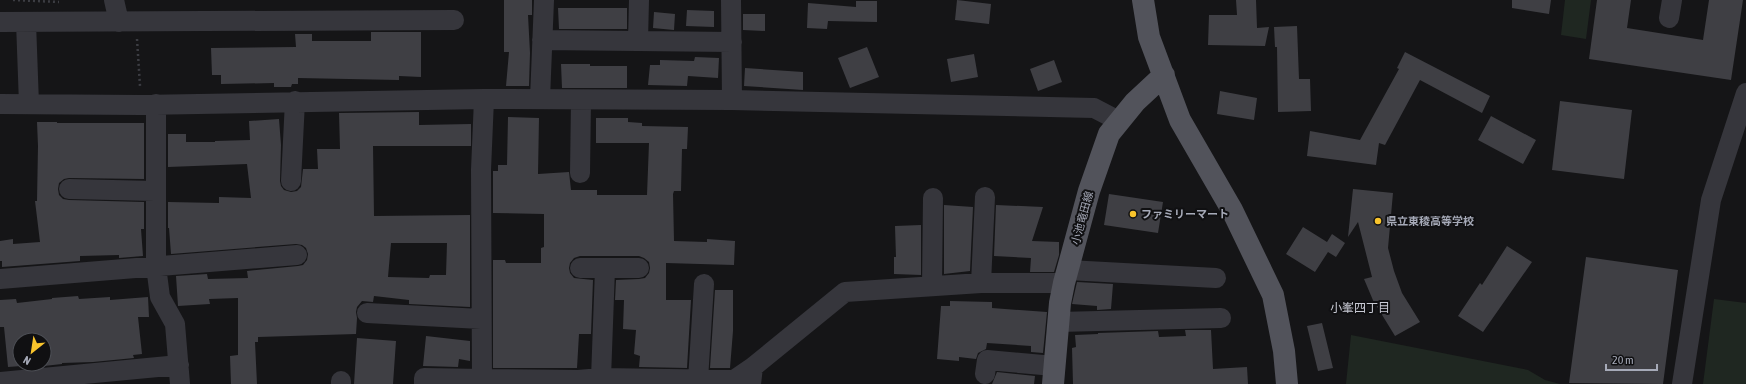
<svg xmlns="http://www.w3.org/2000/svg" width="1746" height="384" font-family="'Asap Condensed','Noto Sans JP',sans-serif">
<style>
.green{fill:#1f2721}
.building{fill:#3f3f44;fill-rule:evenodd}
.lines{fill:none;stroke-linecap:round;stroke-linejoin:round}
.path{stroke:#3c3d43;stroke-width:2.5;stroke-dasharray:2 3;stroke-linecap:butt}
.minor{stroke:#36363c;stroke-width:20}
.major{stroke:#52535b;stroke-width:22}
.poi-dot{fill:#f9c42c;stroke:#101012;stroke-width:1.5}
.labels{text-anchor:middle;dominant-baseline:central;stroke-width:4;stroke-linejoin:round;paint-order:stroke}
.poi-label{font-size:11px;font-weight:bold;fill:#a6aab8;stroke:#101012;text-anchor:start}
.street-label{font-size:11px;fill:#a6aab8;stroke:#101012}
.neighbourhood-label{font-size:12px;fill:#c8cad4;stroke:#101012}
</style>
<rect width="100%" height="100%" fill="#151517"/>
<path class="green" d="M1565 0H1591L1586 39 1561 35Z
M1714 299 1746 303V384H1703Z
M1351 335 1528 370 1545 380 1560 384H1346Z"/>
<path class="building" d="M504 0H532V15H528L530 53 529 86H506L509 52H504Z
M957 0 991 4 989 24 955 20Z
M1236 0H1256L1257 28 1269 27 1265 46 1208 45 1209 15H1237Z
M1512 0H1551L1549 14 1512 8Z
M1597 0H1631L1627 28 1703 40 1709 0H1743L1731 80 1589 59Z
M856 1H877V22L828 21 827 29 807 28 808 3 856 7Z
M558 8H627V29H559Z
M687 10 714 11V27L686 26Z
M654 12 675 14 674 30 653 28Z
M743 14H765V31L743 30Z
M1297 26 1299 79H1310L1311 111 1278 112 1277 47H1275L1274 27Z
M371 32H421V77L399 76V80L298 78V84H292L291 87H274V83L221 84V75H212L211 48 296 47 295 34H312V41H371Z
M867 47 879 77 850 88 838 58Z
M1405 52 1490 96 1482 113 1420 80 1385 145 1379 143 1376 165 1307 156 1310 131 1360 140 1399 69 1397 68Z
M974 54 978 77 951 82 947 59Z
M695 57 719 58 718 78 688 76 687 86 648 85 650 65H660V60L694 61Z
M1054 60 1062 82 1038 91 1030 69Z
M561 64H590V66H627V88H562Z
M745 68 803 72V90L744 86Z
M1220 91 1257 98 1254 120 1217 114Z
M1560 101 1632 110 1624 179 1552 170Z
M419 112V125L471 124V146H373L374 216 470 215V307L409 304V300L374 296 373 302 362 301 357 307 356 312 357 318 356 334 258 337V342H255L257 384H231L230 356 238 355V298L209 299 210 304 178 306 176 276 207 274 208 279 248 278 247 271 298 266 303 265 307 260 308 254 306 248 302 245 296 244 171 254 169 228H168V202L219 203V197L251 198 247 164 168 167V134H186V142H215V141L250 140 249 121 279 119 281 145 280 181 281 186 284 190 291 192 297 191 301 187 303 169H318L317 149H340L339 113ZM391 243H447L446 275H430L429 278 388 277Z
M1491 116 1536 140 1523 164 1478 140Z
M508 117 539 118 538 174 569 172 571 190H597V195H647L649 143H596V118H628V122L642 123V126L688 127 687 149H682L681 191H674L673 194 674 241 707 242V239L735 241 734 265 666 263V300H691L687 368 639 367 640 356 634 354 636 330 623 329 624 300H615L616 280 639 279 645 278 649 273 650 268 649 262 644 258 639 256H580L574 258 570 263 569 268 570 273 574 278 593 280 591 334H579L577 368H493V260H505L506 263H541V248L544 247V214L493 213V171H498V165H507Z
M37 122H57V123H144V179L69 178 64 179 59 183 58 189 59 195 63 199 69 200 144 202V229H141L143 256 119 258V255L80 256V261L2 267V261H0V241L13 239V244L40 242 35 201H37L38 146Z
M1353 189 1393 193 1388 248 1394 271 1402 293 1420 322 1395 336 1376 305H1375L1364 279 1372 277 1358 222 1348 237Z
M1109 194 1163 202 1158 233 1104 225Z
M944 205 973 207 970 271 944 274Z
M996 205 1043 207 1032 241 1059 242V255L1054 272H1030L1031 258 994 256Z
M921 225V275L894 274V257H896L895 226Z
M1303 227 1327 242 1332 234 1345 243 1336 257 1328 252 1315 272 1286 254Z
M1507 246 1532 262 1483 332 1458 316 1480 283 1482 285Z
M1586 257 1678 270 1663 384 1569 383Z
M1077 282 1113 284 1111 309 1097 310V306L1072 304Z
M715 290H733V331L730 368H710Z
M78 296 79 299 110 297V300L148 297 149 317H138L142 354 133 355 134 358 93 362 62 363V364L35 367V365L8 367 4 327H0V300L16 299 17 303 52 299V298ZM20 340H44V364H20Z
M950 301 992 302V308L1047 312 1043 353 1031 352V346L987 343 986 349 978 353 976 359 959 357V361L937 359 941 306H950Z
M1322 323 1333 368 1318 371 1307 326Z
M1185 330H1211L1213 369 1247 367 1248 384H1073L1072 348 1076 347 1075 335 1098 334V333L1158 331 1159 337 1186 336Z
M426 336 470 341V361L459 359 458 367 423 366Z
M357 338 396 341 393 384H354Z
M997 372 1035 376 1034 384H992Z"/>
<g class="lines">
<path class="path" d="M13 0 59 2
M137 39 140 86"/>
<path class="minor" d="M114 0 119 22
M731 0 732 100
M1669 18 1672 0
M0 22 454 20
M26 22 29 104
M542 40 732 42
M638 41 639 0
M540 99 544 0
M0 104 141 105 484 99 732 100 1094 108 1119 121
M156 104V266L160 297 175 324 180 384
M580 173 581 100
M291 181 295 101
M69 189 155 191
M580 268H639
M1068 270 1216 278
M0 279 297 255
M981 283 985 197
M932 286 933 198
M367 313 481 319
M1058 322 1221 318
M985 374 987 360 1054 366
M601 378 605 269
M482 379 578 380 601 378 734 380 753 367
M698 380 704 284
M0 382 179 365
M341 384V381
M424 384V378L482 379 481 170 484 99
M751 384 753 367 845 292 981 283H1064
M1682 384 1711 200 1746 93"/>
<path class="major" d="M1143 0 1149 37 1180 120 1232 210 1273 295 1284 351 1287 384
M1053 384 1060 303 1064 283 1089 191 1109 134 1135 102 1164 75"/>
</g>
<g class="poi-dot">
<circle cx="1133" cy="214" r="4"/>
<circle cx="1378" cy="221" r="4"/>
</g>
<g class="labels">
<g class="poi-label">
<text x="1141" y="214">ファミリーマート</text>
<text x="1386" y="221">県立東稜高等学校</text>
</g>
<g class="street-label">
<text transform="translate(1082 218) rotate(-75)">小池竜田線</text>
</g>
<g class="neighbourhood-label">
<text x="1360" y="308">小峯四丁目</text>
</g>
</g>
<g transform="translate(32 352) rotate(210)"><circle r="19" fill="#101012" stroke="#4c4e54"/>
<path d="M0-3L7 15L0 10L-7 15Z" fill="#f9c42c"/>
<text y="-6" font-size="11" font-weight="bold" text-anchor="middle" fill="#a6aab8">N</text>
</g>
<path d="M1606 364v6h51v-6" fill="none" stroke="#a6aab8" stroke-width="2"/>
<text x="1612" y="364" font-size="12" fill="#a6aab8" stroke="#101012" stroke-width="3" paint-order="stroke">20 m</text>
</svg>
